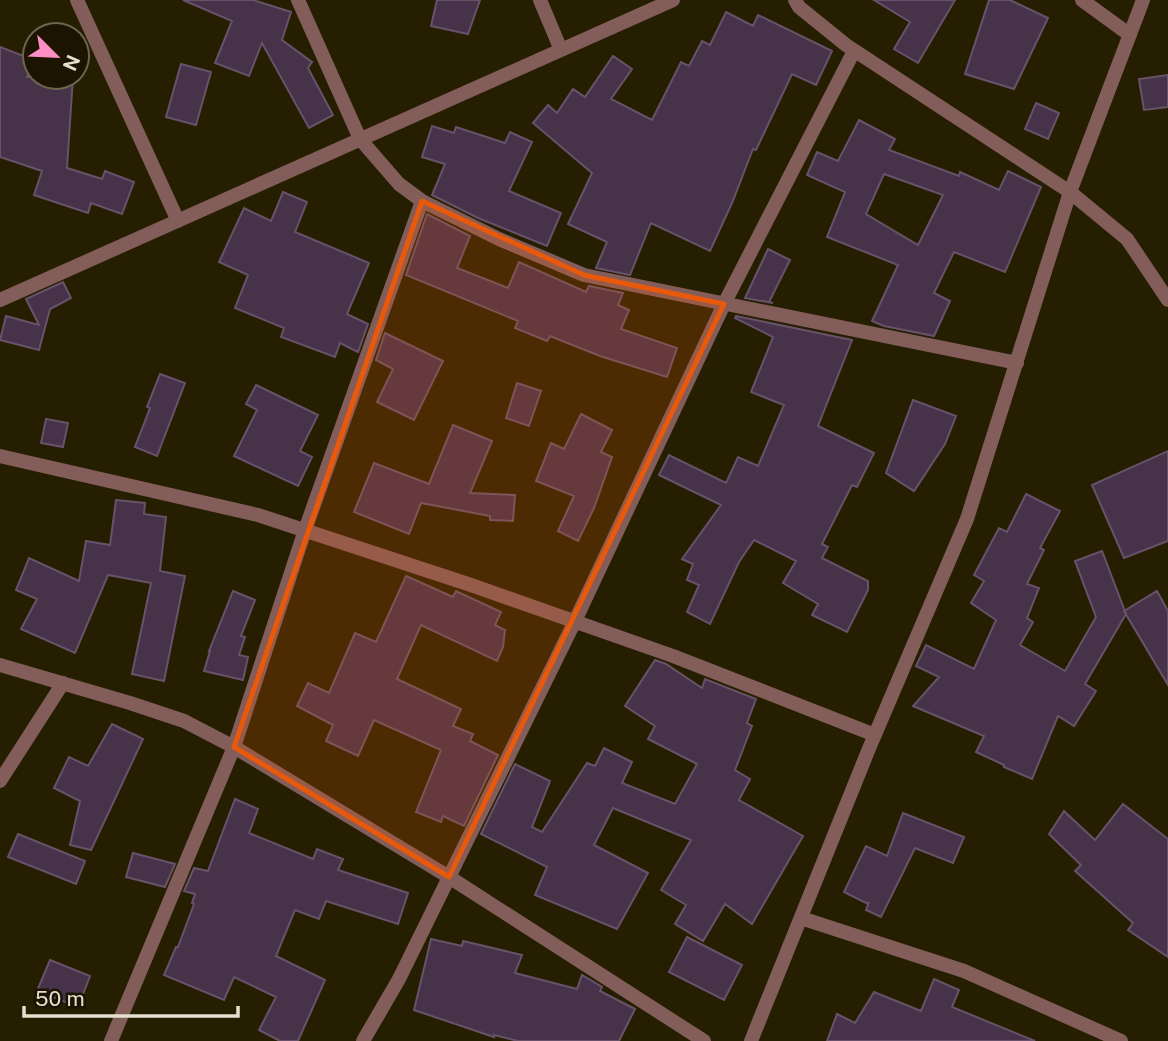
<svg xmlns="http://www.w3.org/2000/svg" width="1168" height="1041" font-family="'Public Sans',sans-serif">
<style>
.building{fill:#463249;stroke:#67526a;stroke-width:2;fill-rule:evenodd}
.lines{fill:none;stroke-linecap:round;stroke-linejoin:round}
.minor{stroke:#825d59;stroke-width:14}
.marked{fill:#e8590c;fill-opacity:0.2;stroke:#e8590c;stroke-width:5;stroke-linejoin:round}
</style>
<rect width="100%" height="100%" fill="#261e01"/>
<path class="building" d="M183 0H253L291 12 282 40 312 62 308 68 333 115 309 128 262 43 249 76 215 63 232 21Z
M437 0H480L468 34 431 26Z
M874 0H955L918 63 894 49 910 22Z
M989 0H1010L1048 18 1014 89 965 74Z
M726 12 753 26 758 15 832 51 816 85 792 74 756 150 753 149 732 203 710 251 651 223 630 275 596 268 607 242 568 224 592 173 533 123 548 105 557 113 573 89 585 97 613 56 632 69 611 99 652 120 681 62 689 66 702 41 710 45Z
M0 47 34 60 27 77H73L67 168 102 179 105 171 134 182 122 214 91 203 88 213 34 195 42 171 0 157Z
M181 64 211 72 196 125 166 117Z
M1168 75V107L1144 110 1139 79Z
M1036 103 1059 113 1048 139 1025 129Z
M859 120 895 139 889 150 959 176 960 172 999 190 1008 171 1041 187 1005 272 954 252 934 293 950 301 934 336 884 326 872 321 898 265 827 237 845 192 807 175 817 152 838 161ZM884 174 943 195 918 245 866 214Z
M432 126 454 133 456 127 505 143 510 132 532 142 509 191 561 213 547 246 478 218 432 195 445 164 422 157Z
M283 192 307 202 295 232 369 263 347 314 368 324 358 352 340 343 335 357 281 337 284 328 235 308 248 275 219 262 244 208 271 221Z
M427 214 470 236 457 268 508 288 519 262 586 292 589 286 623 293 618 305 629 310 621 329 677 348 667 377 600 356 550 336 547 341 515 328 518 321 406 275Z
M768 249 790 260 769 302 773 303 745 298Z
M63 282 71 298 50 309 39 350 0 340 6 316 39 325 26 299Z
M736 316 852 340 818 426 874 453 857 487 852 485 822 544 828 547 822 558 868 581V590L847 632 812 615 818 604 783 583 796 561 754 540 739 562 710 624 687 612 699 585 687 580 693 564 682 559 721 505 659 475 669 455 726 483 738 457 758 466 784 405 751 392 773 337 735 318Z
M385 333 443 361 414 420 377 402 393 369 376 360Z
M160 374 185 383 157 456 135 447 150 408 147 407Z
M517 383 541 391 529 426 506 418Z
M256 385 318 415 300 451 312 457 298 486 234 456 257 410 246 404Z
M913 400 956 416 945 444 914 491 886 473Z
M581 414 612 430 601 452 612 457 594 508 578 541 558 531 574 496 536 481 551 443 564 449Z
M46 419 68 423 63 447 41 443Z
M453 425 492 441 470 493 515 495 513 521 490 520V516L421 503 409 534 354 512 374 463 429 484Z
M1168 451V541L1124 558 1092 485Z
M1026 494 1060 511 1040 548 1044 550 1027 584 1039 588 1027 618 1033 622 1020 645 1065 671 1096 617 1075 561 1102 551 1126 614 1085 684 1096 691 1074 726 1058 716 1032 779 1004 767V765L976 752 984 736 913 706 939 677 916 666 926 645 974 669 996 620 971 603 984 581 974 575 999 528 1007 532Z
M116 500 145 503 144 514 166 517 160 571 185 576 164 681 132 674 151 583 108 575 75 653 21 629 37 599 16 590 29 558 79 581 86 541 110 545Z
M406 576 453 597 456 591 501 612 495 625 505 630 503 647 497 661 421 625 397 679 461 709 453 726 473 734 470 741 498 755 464 826 443 816 441 822 416 812 441 750 374 720 358 756 326 741 333 725 297 706 308 683 329 693 355 633 376 642Z
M233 591 255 600 241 636 245 637 239 655 248 657 243 680 204 671 210 651H209Z
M1157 591 1168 611V685L1124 611Z
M655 660 666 664 702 688 705 679 756 699 747 723 752 726 735 770 750 779 739 800 803 836 752 924 725 904 703 941 675 924 686 905 661 890 691 840 613 808 594 845 648 873 617 929 535 895 547 867 481 834 515 764 550 781 532 827 542 832 587 763 595 766 604 748 632 762 622 783 675 804 697 764 648 739 655 726 625 706Z
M112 724 143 739 91 850 70 845 80 801 54 788 69 757 88 766Z
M235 799 258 809 249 833 313 859 317 849 343 859 338 870 408 893 398 924 326 901 319 919 295 910 276 956 325 980 298 1041H280L259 1030 276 997 234 977 224 1000 164 975 176 947H178L194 904 192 903 195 894 184 891 194 868 208 871Z
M1123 804 1168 839V957L1128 930 1133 923 1075 871 1081 865 1049 834 1064 811 1095 840Z
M903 813 964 837 953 863 915 848 881 917 866 910 869 902 868 904 844 892 866 846 887 856Z
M18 834 85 861 76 884 8 857Z
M133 853 175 864 165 887 126 877Z
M687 937 742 965 724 1000 669 972Z
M431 939 462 946 463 941 522 955 515 973 577 989 582 975 602 987 600 991 635 1009 619 1041H518L494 1035V1037L414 1010Z
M50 960 90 976 78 1007 37 991Z
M934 979 959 990 952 1007 1035 1041H827L837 1014 855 1023 874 992 921 1011Z"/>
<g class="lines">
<path class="minor" d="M77 0 178 221
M298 0 360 139 399 184 422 201 499 239 584 275 1017 363
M540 0 561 50
M795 0 799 7 846 45 1070 192 1127 239 1168 300
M1082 0 1130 35
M0 300 673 0
M0 456 258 515 471 585 673 656 875 735
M0 665 130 703 184 721 234 747 449 877 704 1041
M0 781 63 683
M801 918 964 971 1121 1041
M111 1041 234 747 305 530 422 201
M363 1041 399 979 575 621 724 304 854 51
M751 1041 868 751 967 519 1070 192 1143 0"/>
</g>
<path class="marked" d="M422 201 584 275 724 304 449 877 234 747Z"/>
<g transform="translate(56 56) rotate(114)"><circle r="33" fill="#1c1400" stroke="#6c6552" stroke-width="2"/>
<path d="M0-5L12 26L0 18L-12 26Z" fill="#fb8fc5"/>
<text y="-10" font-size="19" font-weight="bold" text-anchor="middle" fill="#e4dfce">N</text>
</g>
<path d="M24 1006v10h214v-10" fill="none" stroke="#e4dfce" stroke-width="3.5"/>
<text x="35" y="1006" font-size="21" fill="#e4dfce" stroke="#1c1400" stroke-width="5" paint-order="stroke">50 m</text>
</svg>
